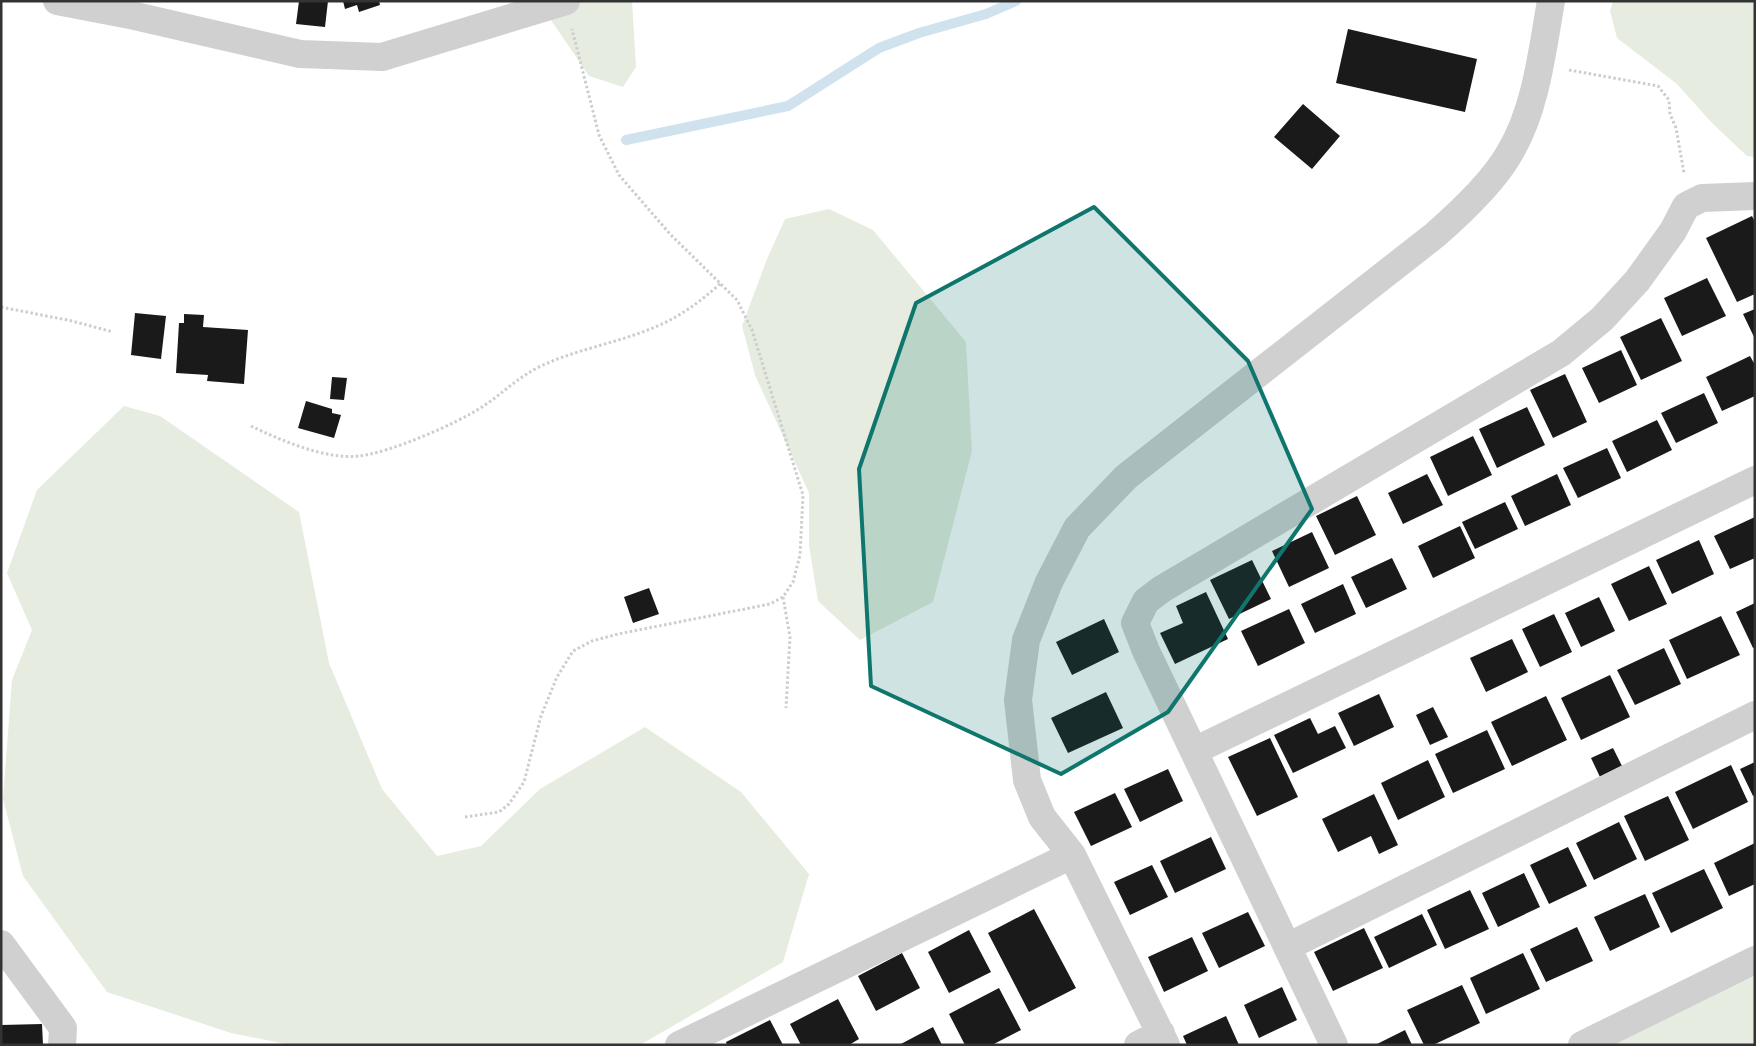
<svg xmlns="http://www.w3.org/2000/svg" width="1756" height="1046" font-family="Helvetica,sans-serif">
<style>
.green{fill:#e6ecdf}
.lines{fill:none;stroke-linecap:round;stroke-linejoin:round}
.stream{stroke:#cfe2ee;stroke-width:10}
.building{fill:#1a1a1a}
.path{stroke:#cdcdcd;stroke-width:3;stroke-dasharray:2.5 2.5;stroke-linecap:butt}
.minor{stroke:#d0d0d0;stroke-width:28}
.marked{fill:#0f766e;fill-opacity:0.2;stroke:#0f766e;stroke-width:4;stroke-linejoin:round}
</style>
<rect width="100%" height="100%" fill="#fff"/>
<path class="green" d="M538 1H632L636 67 623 87 589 76Z
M1613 1H1755V157L1747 156 1712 123 1677 84 1617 38 1610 11Z
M829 209 873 230 966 342 972 451 933 602 860 640 818 601 809 545V493L755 375 742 326 767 259 785 219Z
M124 406 160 416 299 512 329 663 382 789 437 856 481 846 540 789 645 727 741 792 809 874 783 962 640 1045H291L231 1033 107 992 23 876 3 799 12 680 32 630 7 573 37 490Z
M1755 976V1045H1614L1744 981Z"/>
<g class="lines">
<path class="stream" d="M626 140 788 106 879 48 919 33 986 14 1016 1"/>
</g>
<path class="building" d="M299 1H328L325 27 296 24Z
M343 1H379L380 5 359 12 357 5 345 9Z
M1348 29 1477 59 1465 112 1336 83Z
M1303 104 1340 136 1312 169 1274 137Z
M1752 216 1755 222V294L1737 302 1706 238Z
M1707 278 1726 316 1682 336 1664 298Z
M1755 309V339L1743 314Z
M135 313 166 316 161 359 131 355Z
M184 314 204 315 203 327 248 330 244 384 207 381 208 375 176 373 179 323H184Z
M1661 318 1682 361 1641 380 1620 337Z
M1621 350 1637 385 1599 403 1582 368Z
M1750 356 1755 365V396L1722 411 1706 377Z
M1565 374 1587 422 1553 438 1530 390Z
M332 377 347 378 344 400 330 399Z
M1704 393 1718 423 1676 443 1661 413Z
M306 401 332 409V413L341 415 334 438 298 428Z
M1527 407 1545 445 1497 468 1479 429Z
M1657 420 1672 450 1627 472 1612 441Z
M1473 436 1492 475 1448 496 1430 457Z
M1607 448 1621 478 1578 498 1563 468Z
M1427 474 1443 505 1403 524 1388 493Z
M1557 474 1571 505 1525 526 1511 496Z
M1357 496 1376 535 1335 555 1316 516Z
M1505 502 1518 529 1475 549 1462 522Z
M1755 517V558L1730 569 1714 536Z
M1460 526 1475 558 1433 578 1418 546Z
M1312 532 1329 568 1289 587 1272 551Z
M1699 540 1714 574 1672 594 1656 560Z
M1392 558 1407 589 1366 608 1351 577Z
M1252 560 1271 599 1229 619 1210 580Z
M1649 566 1667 604 1629 621 1611 584Z
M1343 584 1356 614 1315 633 1301 604Z
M649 588 659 614 633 623 624 597Z
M1206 592 1228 639 1175 664 1160 633 1183 623 1176 606Z
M1599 597 1615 631 1581 647 1565 613Z
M1755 603V647L1753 648 1736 612Z
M1289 609 1305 643 1258 666 1241 631Z
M1554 614 1572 652 1540 667 1522 629Z
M1721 616 1740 655 1687 679 1669 640Z
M1104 619 1119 652 1072 675 1056 642Z
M1512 639 1528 672 1486 692 1470 658Z
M1664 648 1681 684 1635 705 1617 670Z
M1610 675 1630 717 1581 740 1561 698Z
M1106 692 1123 728 1068 753 1051 718Z
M1379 694 1394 727 1354 746 1338 713Z
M1546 696 1567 740 1512 766 1491 722Z
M1433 707 1448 737 1430 745 1416 715Z
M1310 718 1318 734 1335 726 1346 748 1293 773 1274 735Z
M1487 730 1505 769 1453 793 1435 754Z
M1270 738 1298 797 1257 816 1228 757Z
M1613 748 1622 766 1600 777 1591 758Z
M1428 760 1445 797 1398 820 1381 783Z
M1755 762V795L1753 796 1740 769Z
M1731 765 1748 802 1693 829 1675 792Z
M1168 769 1183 801 1140 822 1124 789Z
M1115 793 1132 827 1091 846 1074 812Z
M1374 794 1398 845 1379 854 1371 836 1338 852 1322 819Z
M1668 796 1689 840 1645 861 1624 816Z
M1619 822 1637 859 1594 880 1576 843Z
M1211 837 1226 869 1175 893 1160 861Z
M1755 843V884L1729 896 1714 863Z
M1568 847 1587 886 1549 904 1530 865Z
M1152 865 1168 897 1130 915 1114 882Z
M1704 869 1723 908 1671 933 1652 893Z
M1524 873 1540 907 1498 927 1482 893Z
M1470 890 1489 929 1445 949 1427 910Z
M1645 894 1660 927 1610 951 1594 917Z
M1034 909 1076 988 1029 1012 988 933Z
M1248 912 1265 946 1219 968 1202 933Z
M1422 914 1437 945 1389 968 1374 937Z
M1577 927 1593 961 1546 982 1530 949Z
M1364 928 1383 968 1333 991 1314 952Z
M969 930 991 972 949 993 928 952Z
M1192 937 1208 971 1164 992 1148 957Z
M902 953 920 988 876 1011 858 976Z
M1523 953 1540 989 1486 1014 1470 978Z
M1462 985 1480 1023 1433 1045H1424L1407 1010Z
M1282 987 1297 1020 1259 1038 1244 1005Z
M999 988 1021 1030 992 1045H965L949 1014Z
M838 999 859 1039 849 1045H801L790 1024Z
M1226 1016 1239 1045H1187L1183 1036Z
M770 1020 783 1045H727L726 1042Z
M42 1024 43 1045H1V1025Z
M933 1027 942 1045H899Z
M1405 1030 1412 1045H1375Z"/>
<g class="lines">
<path class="path" d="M1569 70 1658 86 1669 100 1670 114 1676 128 1684 173
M1 307 72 321 113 332
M251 426C280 440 326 460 359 456 389 453 456 424 482 407 502 394 518 377 541 366 577 349 618 343 655 327 680 317 701 301 721 283
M783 597 790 637 786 708
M465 817 499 812 509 804 524 782 541 716 557 677 573 651 592 641 618 634 770 604 783 597 793 582 800 555 803 495 752 330 737 300 670 234 619 175 599 135 572 29"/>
<path class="minor" d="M57 1 135 16 300 54 382 57 566 1
M1194 751 1755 480
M1 944 63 1028 62 1045
M1287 947 1755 715
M679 1045 1072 855
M1138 1045 1161 1033
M1166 1045 1072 855 1042 817 1027 780 1018 700 1026 640 1049 582 1077 528 1126 477 1435 235C1459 214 1493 182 1509 154 1536 110 1542 52 1551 1
M1334 1045 1146 651 1135 623 1146 601 1162 589 1561 353 1602 319 1637 281 1673 231 1686 206 1702 198 1755 196
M1582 1045 1755 960"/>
</g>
<path class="marked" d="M1094 207 1248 361 1312 509 1168 712 1061 774 871 686 859 469 916 303Z"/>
<rect width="1756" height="1046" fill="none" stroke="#333333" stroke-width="5"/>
</svg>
